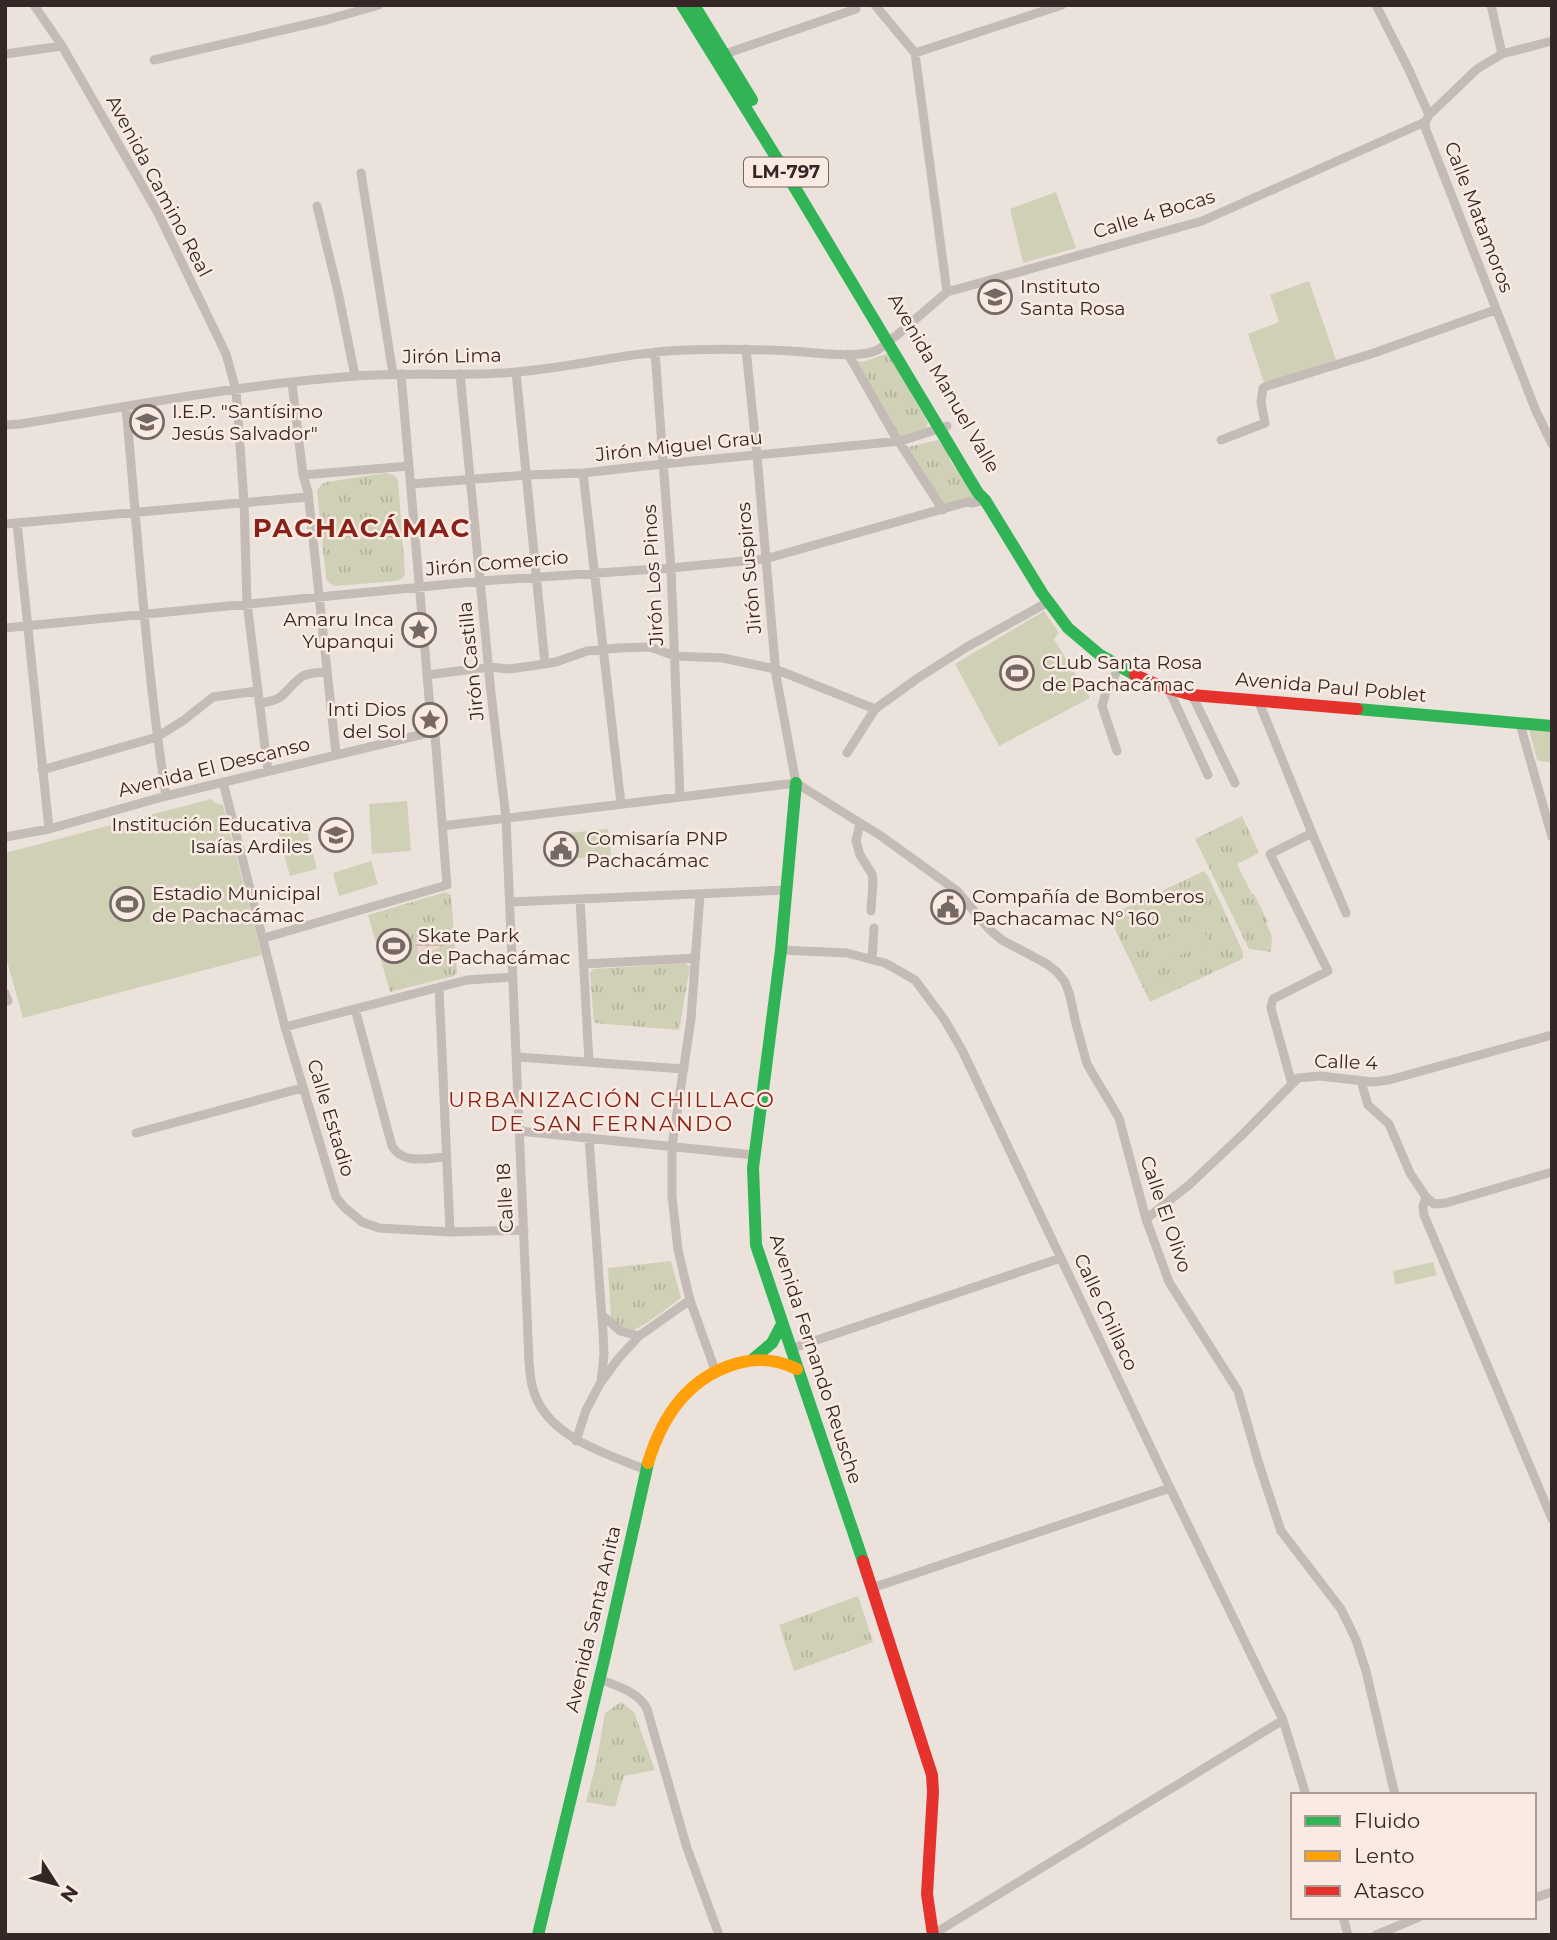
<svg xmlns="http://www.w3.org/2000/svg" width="1557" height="1940" font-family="Montserrat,sans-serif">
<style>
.grass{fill:url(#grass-tufts)}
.pitch{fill:#d0d0b6}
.plaza{fill:url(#plaza-grid)}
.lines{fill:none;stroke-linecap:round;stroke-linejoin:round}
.street{stroke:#c5bbb6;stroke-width:9}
.fast{stroke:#30b455;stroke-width:12}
.slow{stroke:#ff9f0a;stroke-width:12}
.jam{stroke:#e5322d;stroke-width:12}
.labels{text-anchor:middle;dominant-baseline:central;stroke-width:5;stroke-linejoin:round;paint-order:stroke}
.shield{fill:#faebe2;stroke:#70625e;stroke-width:2}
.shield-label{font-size:18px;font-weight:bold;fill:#352725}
.street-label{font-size:19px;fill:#352725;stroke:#faebe2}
.poi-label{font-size:19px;fill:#352725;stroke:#faebe2;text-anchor:start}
.neighbourhood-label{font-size:21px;letter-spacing:2px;fill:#882119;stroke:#faebe2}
.district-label{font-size:26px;font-weight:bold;letter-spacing:2px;fill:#882119;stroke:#faebe2}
</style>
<defs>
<pattern id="grass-tufts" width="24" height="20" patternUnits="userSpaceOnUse" patternTransform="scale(1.75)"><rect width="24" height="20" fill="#d0d0b6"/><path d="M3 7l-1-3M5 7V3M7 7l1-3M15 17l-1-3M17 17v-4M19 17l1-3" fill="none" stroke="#b3b39c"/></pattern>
<pattern id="plaza-grid" width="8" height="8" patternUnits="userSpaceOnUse" patternTransform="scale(1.75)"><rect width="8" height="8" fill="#ecd7ca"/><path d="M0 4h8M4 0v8" fill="none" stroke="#cbb9ad"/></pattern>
</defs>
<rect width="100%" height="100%" fill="#ece2dc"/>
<path class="grass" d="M888 353 928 423 926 428 905 438 898 436 852 360 863 362Z
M938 440 949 453V459L955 468 960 471 974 499 942 507 904 448Z
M386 473 394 475 398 480 405 574 402 579 395 581 335 586 329 583 326 578 317 490 322 484 327 482Z
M1242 816 1259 853 1237 864 1252 894H1254L1268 922 1266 923 1272 936 1271 952 1249 949 1195 839Z
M1204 871 1208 876 1243 952V958L1240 960 1150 1002 1110 919 1113 914Z
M446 892 451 895 457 973 454 976 390 992 368 915Z
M686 963 690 967 679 1030 594 1023 590 973 593 969Z
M671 1261 681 1298C671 1305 638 1332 629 1331 622 1330 616 1323 611 1318L608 1268Z
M858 1596 873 1642 794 1671 779 1625Z
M621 1702 634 1712 655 1770 624 1776 615 1807 586 1802 596 1764 605 1713Z"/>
<path class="pitch" d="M1056 192 1076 248 1023 263 1010 209Z
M1309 281 1336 360 1264 383 1248 334 1279 322 1270 295Z
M1044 611 1059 633 1054 639 1090 698 999 746 955 664Z
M1529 729 1552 731V763L1537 760Z
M211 799 215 803 223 805 262 955 23 1018 5 954V853Z
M407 801 411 851 372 854 369 804Z
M305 824 317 869 290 876 278 832Z
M608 829 611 855 570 859 568 833Z
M371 861 378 884 339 896 333 873Z
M1201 886 1207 899 1182 909 1177 896Z
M397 915 422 973 388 979 371 919Z
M1200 922 1209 942 1172 959 1163 939Z
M1169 974 1175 987 1150 998 1144 986Z
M1433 1262 1437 1275 1395 1285 1393 1271Z
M652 1269 654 1281 619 1286 618 1273Z"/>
<path class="plaza" d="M445 932V945L420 956 415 943Z"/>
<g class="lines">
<path class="street" d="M34 5 62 46 158 213 226 354 236 390 244 502 247 603 268 771
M875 5 915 53 947 292
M1376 5 1409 70 1429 115 1425 122 1426 130 1536 411 1552 444
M1491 5 1502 54
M915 53 1062 5
M5 54 62 46
M722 55 856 9
M154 60 326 20 379 5
M1429 115 1477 69 1502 54 1552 41
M361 173 393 374
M317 206 338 292 355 376
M746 349 757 455 776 675 796 783
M655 352 671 568 680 797
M848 354 892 431 943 510
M516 372 545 664
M460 374 491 693 506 818 529 1361C530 1370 530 1380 533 1389 546 1437 607 1454 647 1470
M292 383 303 475 308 492 336 754
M126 407C138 537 146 667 166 796
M5 425 20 424C132 406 243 384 356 376 409 372 463 377 516 372 567 368 617 355 668 351 709 348 749 349 790 351 813 352 854 359 875 351 883 348 888 340 896 336L947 292 1202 221 1425 122
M1221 440 1265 423 1261 402 1263 388 1267 386 1371 354 1495 310
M583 473 621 804
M303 475 409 466
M411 484 528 475 583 473 663 464 901 441 947 426
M17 523 49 829
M5 524 308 497
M5 628 481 581 671 568 765 559 967 502 972 503 985 500
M427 675 489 667 509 669 531 666 556 662 587 651 619 648 650 647 675 656 723 658 775 669 875 709
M1169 690 1208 775
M1192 695 1235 783
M1258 700 1312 833 1270 854 1328 971 1273 999 1271 1007 1272 1012 1292 1084
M259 703C287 700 282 692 300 678 307 672 319 673 327 672
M1520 724 1552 837
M1117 751 1102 706 1105 695 1119 667
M847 753 875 709 918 678 967 647 1048 602
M42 770 157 737 184 720 213 697 257 691
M223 782 285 1027 336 1197 344 1207 362 1222 379 1228 450 1232 524 1230
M796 783 881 836 942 880 957 891 990 930 1002 940 1047 964 1057 972 1065 982 1070 996 1076 1024 1087 1064 1119 1118 1146 1219 1169 1282 1238 1391 1258 1461 1281 1531 1341 1609 1356 1640 1366 1671 1395 1795
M860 823 856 841 860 855 872 874 873 881 871 911
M442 826 796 783
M1312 833 1346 913
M5 837 49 829 166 796 432 732
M700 894 691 1019 672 1146V1196L678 1250 690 1300 715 1370
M580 899 589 1062
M510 902 787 890
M264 938 447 885 435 735 432 732 401 374
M781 950 847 953 885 963 915 980 944 1019 962 1050 1170 1488 1283 1720 1306 1795
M872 959 874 928
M584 964 696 958
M439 987 450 1232
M5 993 8 1001
M355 1009 392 1146C403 1165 427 1158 446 1157
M285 1027 467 980 513 977
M517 1057 684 1069
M1361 1081 1368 1105 1389 1124 1410 1173 1426 1197 1434 1204 1446 1203 1552 1172
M519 1131 754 1155
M136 1133 302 1088
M589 1138 603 1332 604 1355 601 1382
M1426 1197 1423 1206 1424 1215 1552 1519
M1146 1219 1189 1185 1242 1135 1298 1078 1320 1076 1373 1082 1389 1080 1552 1035
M602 1315 620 1331 639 1336
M790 1349 1061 1258
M576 1441 586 1410 601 1382 618 1359 639 1336 690 1300
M872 1588 1170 1488
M600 1679C618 1687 638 1691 647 1709L687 1848 719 1935
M1534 1898 1552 1892
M1343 1917 1348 1935
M932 1935 1283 1720
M1376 1935 1419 1917"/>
<path class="fast" d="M682 5 792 183 978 493 985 500 1042 593 1068 628 1100 655 1135 675
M694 5 752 100
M1357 709 1552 726
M796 783 781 950 753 1168 756 1245 863 1561
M753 1359 772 1343 782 1324
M538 1935 604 1660 648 1463"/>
<path class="slow" d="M648 1463C661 1420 684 1382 729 1366 753 1357 774 1358 797 1369"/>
<path class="jam" d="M1135 675 1160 686 1192 695 1357 709
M863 1561 932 1775 933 1792 927 1894 933 1935"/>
</g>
<defs>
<g id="university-ring" transform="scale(1.75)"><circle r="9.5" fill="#faebe2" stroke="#756865" stroke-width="1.5"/><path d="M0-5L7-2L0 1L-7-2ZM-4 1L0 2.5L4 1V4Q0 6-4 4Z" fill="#756865"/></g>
<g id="school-ring" transform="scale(1.75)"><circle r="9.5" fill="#faebe2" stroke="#756865" stroke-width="1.5"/><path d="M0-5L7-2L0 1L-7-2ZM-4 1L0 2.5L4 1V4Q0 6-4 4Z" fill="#756865"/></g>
<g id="sight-ring" transform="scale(1.75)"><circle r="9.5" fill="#faebe2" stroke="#756865" stroke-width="1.5"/><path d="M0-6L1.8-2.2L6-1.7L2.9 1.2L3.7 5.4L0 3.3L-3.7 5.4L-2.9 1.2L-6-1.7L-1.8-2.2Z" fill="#756865"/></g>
<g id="stadium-ring" transform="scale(1.75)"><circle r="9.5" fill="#faebe2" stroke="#756865" stroke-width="1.5"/><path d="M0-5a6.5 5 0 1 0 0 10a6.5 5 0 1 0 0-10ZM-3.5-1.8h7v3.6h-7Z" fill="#756865"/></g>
<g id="civic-ring" transform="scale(1.75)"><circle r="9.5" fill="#faebe2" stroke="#756865" stroke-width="1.5"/><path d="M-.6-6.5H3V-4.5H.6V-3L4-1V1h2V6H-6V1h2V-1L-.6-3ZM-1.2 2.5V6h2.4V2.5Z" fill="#756865"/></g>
</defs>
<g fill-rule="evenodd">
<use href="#university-ring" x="995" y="297"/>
<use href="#school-ring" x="147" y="422"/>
<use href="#sight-ring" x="419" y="630"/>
<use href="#stadium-ring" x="1017" y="673"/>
<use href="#sight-ring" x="430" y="720"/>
<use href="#school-ring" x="336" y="835"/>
<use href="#civic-ring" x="561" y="849"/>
<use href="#stadium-ring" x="127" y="904"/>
<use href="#civic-ring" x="948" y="907"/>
<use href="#stadium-ring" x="394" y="946"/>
</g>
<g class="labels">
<rect class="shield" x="744" y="157.5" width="84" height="29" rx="5"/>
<g class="shield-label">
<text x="786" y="172">LM-797</text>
</g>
<g class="street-label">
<text transform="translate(159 186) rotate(62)">Avenida Camino Real</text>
<text transform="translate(1154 214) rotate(-17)">Calle 4 Bocas</text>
<text transform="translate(1479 217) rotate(69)">Calle Matamoros</text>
<text transform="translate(452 356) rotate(-1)">Jirón Lima</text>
<text transform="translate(944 383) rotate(60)">Avenida Manuel Valle</text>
<text transform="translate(679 446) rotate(-6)">Jirón Miguel Grau</text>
<text transform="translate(497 563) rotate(-5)">Jirón Comercio</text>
<text transform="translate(749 568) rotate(-95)">Jirón Suspiros</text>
<text transform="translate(653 575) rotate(-93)">Jirón Los Pinos</text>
<text transform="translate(471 661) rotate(-96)">Jirón Castilla</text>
<text transform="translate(1331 687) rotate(5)">Avenida Paul Poblet</text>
<text transform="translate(214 767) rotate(-14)">Avenida El Descanso</text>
<text transform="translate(1346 1062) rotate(2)">Calle 4</text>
<text transform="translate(331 1118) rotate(73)">Calle Estadio</text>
<text transform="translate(505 1198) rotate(-93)">Calle 18</text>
<text transform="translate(1166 1214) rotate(71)">Calle El Olivo</text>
<text transform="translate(1106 1312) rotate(65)">Calle Chillaco</text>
<text transform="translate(816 1359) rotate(72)">Avenida Fernando Reusche</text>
<text transform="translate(593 1619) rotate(-77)">Avenida Santa Anita</text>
</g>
<g class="poi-label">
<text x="1020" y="286">Instituto<tspan x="1020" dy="22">Santa Rosa</tspan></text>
<text x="172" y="411">I.E.P. "Santísimo<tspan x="172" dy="22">Jesús Salvador"</tspan></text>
<text x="394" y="619" text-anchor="end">Amaru Inca<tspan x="394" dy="22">Yupanqui</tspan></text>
<text x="1042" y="662">CLub Santa Rosa<tspan x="1042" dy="22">de Pachacámac</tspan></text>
<text x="406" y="709" text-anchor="end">Inti Dios<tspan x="406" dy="22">del Sol</tspan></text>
<text x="312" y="824" text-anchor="end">Institución Educativa<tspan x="312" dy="22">Isaías Ardiles</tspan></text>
<text x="586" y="838">Comisaría PNP<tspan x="586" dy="22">Pachacámac</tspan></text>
<text x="152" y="893">Estadio Municipal<tspan x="152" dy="22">de Pachacámac</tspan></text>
<text x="972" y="896">Compañía de Bomberos<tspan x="972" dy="22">Pachacamac Nº 160</tspan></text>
<text x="418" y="935">Skate Park<tspan x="418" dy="22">de Pachacámac</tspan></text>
</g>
<g class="neighbourhood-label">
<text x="612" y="1099">URBANIZACIÓN CHILLACO<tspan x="612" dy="24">DE SAN FERNANDO</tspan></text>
</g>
<g class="district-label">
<text x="362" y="528">PACHACÁMAC</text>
</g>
</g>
<rect width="1557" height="1940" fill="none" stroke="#352725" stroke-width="14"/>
<rect x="1291" y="1793" width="245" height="126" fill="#faebe2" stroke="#ab9d96" stroke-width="2"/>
<rect x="1305" y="1816" width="35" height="10" fill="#30b455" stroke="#ab9d96" stroke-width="2"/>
<text x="1354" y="1828" font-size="21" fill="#352725">Fluido</text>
<rect x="1305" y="1851" width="35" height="10" fill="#ff9f0a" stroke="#ab9d96" stroke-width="2"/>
<text x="1354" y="1863" font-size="21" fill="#352725">Lento</text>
<rect x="1305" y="1886" width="35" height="10" fill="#e5322d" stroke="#ab9d96" stroke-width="2"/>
<text x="1354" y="1898" font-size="21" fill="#352725">Atasco</text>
<g transform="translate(56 1884) rotate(126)" stroke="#faebe2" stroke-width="5" paint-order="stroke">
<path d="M0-5L12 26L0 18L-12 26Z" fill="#352725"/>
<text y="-10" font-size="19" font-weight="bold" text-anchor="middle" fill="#352725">N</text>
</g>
</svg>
